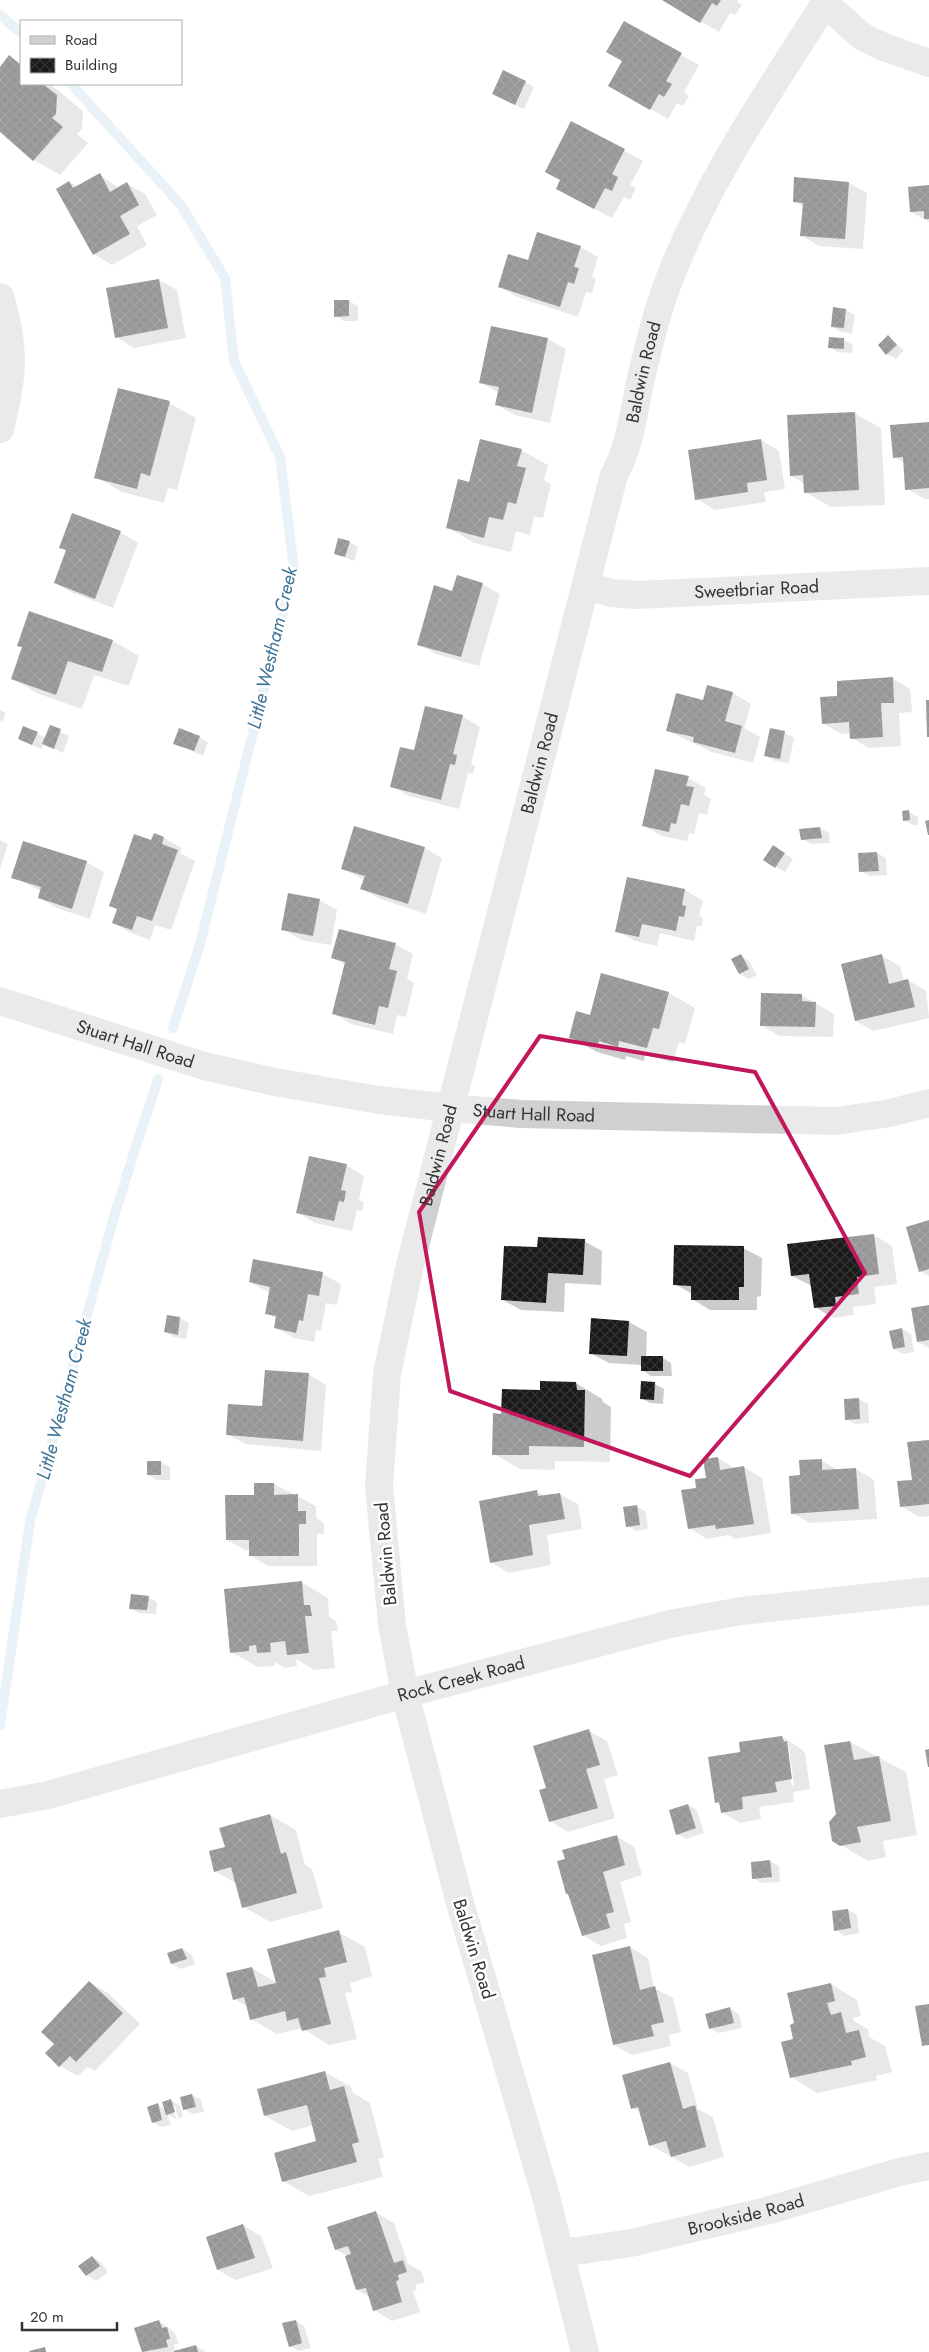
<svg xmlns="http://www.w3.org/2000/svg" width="929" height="2352" font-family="Jost,sans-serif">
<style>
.shadow{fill:#0003;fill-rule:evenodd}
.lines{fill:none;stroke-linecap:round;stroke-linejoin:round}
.stream{stroke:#cfe2ee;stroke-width:10}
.building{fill:url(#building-cross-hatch)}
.minor{stroke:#d0d0d0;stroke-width:28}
.marked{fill:none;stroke:#c2185b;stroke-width:4;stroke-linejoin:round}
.labels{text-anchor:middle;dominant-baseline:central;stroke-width:5;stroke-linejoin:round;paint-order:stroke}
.street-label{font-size:18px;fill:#333;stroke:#fff}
.water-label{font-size:19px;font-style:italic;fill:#3f7597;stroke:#fff}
</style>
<defs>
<pattern id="building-cross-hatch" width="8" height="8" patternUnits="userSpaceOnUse" patternTransform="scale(1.25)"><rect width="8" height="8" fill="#1a1a1a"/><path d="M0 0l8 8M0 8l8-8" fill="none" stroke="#333"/></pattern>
</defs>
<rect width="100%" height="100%" fill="#fff"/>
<path class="shadow" d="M664 0H738L737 2 742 5 735 15 730 13 719 32Z
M624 22 699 65 684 92 689 96 683 106 677 103 668 119 610 86 624 60Z
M9 57 21 64V84H50L83 111 82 129 77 134 88 143 60 175 34 160 0 130V69Z
M525 82 534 87 524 109 502 99Z
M572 123 643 161 630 185 636 188 630 200 624 197 612 218 575 199 562 180Z
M100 175 119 188 127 184 145 194 157 215 137 226 147 245 112 265 94 254 69 182 78 187Z
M849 183 867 193 863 249 819 246 801 235 804 207 794 201Z
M929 187V222L911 212Z
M580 247 598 257 592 277 596 279 592 293 586 292 578 317 517 297 499 286 529 262Z
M159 280 177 290 186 338 134 348 116 337 107 289Z
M349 301 358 306V321H344L336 316Z
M846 310 855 315 852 333 841 332 832 326Z
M888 337 904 350 896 359 887 354Z
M548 339 566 349 550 423 515 415 497 405 498 393 480 382Z
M844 340 853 345 852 353 838 352 830 347Z
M169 403 196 418 177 490 168 488 164 503 122 492 96 477Z
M854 413 881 428 885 505 831 507 805 492V484L791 476Z
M929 424V499H925L907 489 905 463 894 457Z
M761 440 779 451 785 489 764 492 766 502 715 510 697 499Z
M521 450 548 465 544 480 551 484 543 518 534 516 530 535 516 531 511 552 474 543 447 527 470 484Z
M120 532 138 543 113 608 73 593 55 583 67 551 60 547Z
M349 542 358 547 354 561 335 553Z
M482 584 500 594 479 666 436 654 418 644 453 592Z
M30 613 113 641 139 656 129 686 94 675 82 709 39 694 13 679 23 648 19 646Z
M892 678 910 689 912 712 899 713 901 746 869 748 851 738V733L841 734 823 723 839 697Z
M708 687 733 693 751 704 744 728 760 737 753 763 712 752 668 731 704 702Z
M0 710 6 713 2 722 0 721Z
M462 716 480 727 471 764 475 766 473 774 468 773 459 809 409 796 391 786 415 752Z
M50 727 69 736 63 753 44 743 41 749 19 739 37 733 46 738Z
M771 730 785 733 794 738 789 763 775 761 766 756Z
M199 737 208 742 203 756 175 743Z
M688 778 706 788 704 795 711 799 707 815 699 813 694 834 689 833 687 841 662 836 644 826Z
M909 812 918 817V825H913L904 820Z
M820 828 829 833 830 843 811 844 802 839Z
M164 838 182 848 180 853 195 861 171 930 155 925 150 940 131 933 113 923 118 910 111 905 152 842Z
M0 840 8 844 0 869Z
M424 848 442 858 426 914 380 899 362 889 365 880 342 869Z
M782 852 793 859 785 872 765 860Z
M877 853 886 858 887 875 870 876 861 871Z
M86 862 104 872 90 919 57 908 39 898 41 891 13 877Z
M685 890 703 901 699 915 703 918 702 926H697L694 941 660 933 657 946 635 941 617 931Z
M319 900 337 910 331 945 301 940 283 929Z
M395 944 413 954 407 979 414 983 406 1017 397 1015 393 1034 351 1024 333 1013 346 965 333 958Z
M741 956 749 961 757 975 749 979 740 974 733 960Z
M882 956 900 966 904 981 908 980 926 991 929 1018 874 1031 856 1021Z
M602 975 669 993 695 1008 685 1044 679 1042 673 1062 645 1055 644 1061 626 1056 625 1060 597 1052 570 1037 591 1016Z
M801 995 834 1014 833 1037 779 1036 761 1025Z
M346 1165 364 1176 359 1200 364 1202 362 1211 357 1210 352 1231 315 1223 297 1212Z
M929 1222V1276L920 1271Z
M874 1235 892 1246 897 1284 874 1287 876 1304 853 1307 854 1315 833 1318 815 1307 812 1286 792 1276Z
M584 1241 602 1251 601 1285 565 1283 564 1312 521 1310 503 1300Z
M743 1248 762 1258 761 1296 757 1297V1310H710L692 1299V1294L675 1284Z
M254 1260 323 1274 341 1284 337 1305 326 1303 321 1331 316 1330 314 1342 294 1338 276 1328 277 1319 266 1313 270 1293 250 1282Z
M929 1306V1348L918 1342Z
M168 1316 180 1318 189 1323 186 1339 174 1337 166 1332Z
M629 1322 647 1332 646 1358H663L671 1363 672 1376H651L642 1370V1365L609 1363 590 1353Z
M902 1329 911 1334 914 1352 903 1354 894 1349Z
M308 1374 326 1385 321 1451 245 1444 227 1434Z
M576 1383 602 1399 603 1402 611 1407 610 1462 555 1461V1470L520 1469 494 1454 503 1415 541 1391Z
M642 1383 655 1384 664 1389 663 1404 650 1403 641 1398Z
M859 1399 868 1404 869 1423 855 1424 846 1419Z
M929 1441V1516L919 1517 901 1506Z
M718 1458 736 1469 744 1467 762 1478 771 1533 735 1539 729 1535 707 1539 689 1528 698 1489 708 1479Z
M821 1460 839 1471 856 1469 874 1480 877 1519 810 1523 792 1513Z
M161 1462 170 1467V1480H157L148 1475Z
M274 1484 316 1506V1518L324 1523V1534H317V1566H268L250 1555V1550H245L227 1540 255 1496Z
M537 1492 545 1496 560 1494 578 1504 582 1529 547 1535 551 1565 509 1573 491 1562Z
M637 1506 646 1512 648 1529 636 1531 627 1526Z
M301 1582 328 1598 329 1617 336 1621 338 1631H331L335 1668 314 1670 296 1659 297 1666 285 1668 275 1662V1666L258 1667 231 1652Z
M148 1597 157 1602 156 1614 139 1613 130 1608Z
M589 1731 607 1741 618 1775 604 1779 615 1818 568 1832 550 1821 548 1789Z
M782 1737 800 1748 805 1753 810 1789 793 1792 794 1802 759 1807 761 1819 740 1823 722 1812 721 1805 716 1802 742 1753ZM786 1748H789L794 1785 792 1786Z
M850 1742 906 1772 917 1835 883 1841 886 1857 868 1861 841 1845 837 1815Z
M688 1805 697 1810 704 1833 686 1839 677 1834Z
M270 1815 296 1830 305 1865 312 1869 323 1908 270 1922 244 1907 237 1884 215 1871 226 1848Z
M616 1836 634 1847 642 1875 620 1882 631 1922 624 1924 627 1938 601 1946 583 1935 570 1895 567 1893 566 1860Z
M770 1861 779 1866 780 1882 762 1883 753 1878Z
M848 1910 857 1915 859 1933 844 1936 836 1930Z
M338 1932 365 1947 372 1976 350 1983 352 1992 345 1993 357 2039 329 2045 302 2028 277 2034 251 2019 248 2007 234 1999 252 1968 277 1983Z
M630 1947 648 1958 654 1988 673 1998 681 2032 669 2035 671 2046 632 2055 614 2045Z
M182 1949 191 1954 195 1964 181 1969 172 1964Z
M90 1983 108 1993 140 2024 95 2071 87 2067 78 2076 60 2066 56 2044Z
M831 1984 857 2000 861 2016 853 2018 854 2021 868 2029 869 2037 885 2046 892 2072 876 2076 877 2080 817 2093 791 2077 795 2040Z
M730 2009 739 2014 742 2028 719 2033 710 2028Z
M670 2063 688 2073 698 2109 713 2117 724 2157 690 2167 650 2145 642 2113 633 2108Z
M325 2072 351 2087 353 2093 370 2103 384 2157 378 2159 383 2177 309 2196 283 2181 318 2142 313 2125 292 2131 265 2116Z
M192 2095 201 2100 204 2112 193 2114 184 2109Z
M171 2100 180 2106 183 2117 176 2119 168 2115 171 2125 161 2127 153 2122 158 2105 165 2109ZM172 2106H175L178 2118H176Z
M375 2212 394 2223 408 2264 421 2271 425 2282 415 2285 417 2290 413 2291 420 2312 392 2321 374 2310 370 2297 357 2290 348 2256 336 2250 329 2227Z
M243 2225 261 2236 273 2268 236 2280 218 2270Z
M92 2257 101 2262 108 2272 96 2281 87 2275Z
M159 2321 175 2333 179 2344H174L176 2352H143L136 2328Z
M296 2321 304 2326 311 2348 299 2351 290 2346Z
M196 2346 206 2352H177Z"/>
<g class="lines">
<path class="stream" d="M0 15 21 33
M71 84 181 205 225 278 234 361 280 457 294 569 200 944 173 1028
M0 1725 30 1522 117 1206 158 1079"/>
</g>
<path class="building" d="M662 0H721L717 6 712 3 700 23Z
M624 21 682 53 666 81 672 84 664 97 659 94 650 110 608 86 622 61 606 52Z
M9 55 21 65V84H43L57 95 56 114 52 118 63 127 33 161 0 132V67Z
M503 70 526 81 515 105 492 94Z
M571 121 625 149 612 174 618 177 612 191 605 188 594 209 556 189 560 180 545 172Z
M100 173 110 192 127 182 139 205 120 216 130 234 93 255 56 189 69 181 73 188Z
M794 177 849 182 845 239 800 236 803 203 793 202Z
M929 185V219H924V211L910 212 908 187Z
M537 232 581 246 574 267 579 268 574 284 568 282 560 307 498 287 508 254 528 260Z
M159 279 168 328 115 338 106 288Z
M334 300H349V316L334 317Z
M833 307 846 309 844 328 831 327Z
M491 326 548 338 532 413 495 405 499 387 479 383Z
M888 335 897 345 886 355 878 345Z
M829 337 844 338V349L828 348Z
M118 388 170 401 150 476 141 473 137 489 94 478Z
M855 412 859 490 804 493 803 475 790 476 787 415Z
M929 422V488L905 490 903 457 893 458 890 425Z
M480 439 522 449 517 466 526 468 516 504 508 502 503 520 489 517 484 538 446 528 458 479 469 482Z
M761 439 767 480 747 483 748 492 695 500 688 450Z
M72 513 121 531 95 599 54 583 66 550 59 548Z
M338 538 350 541 345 557 334 554Z
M457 575 483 583 461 657 417 645 434 585 452 591Z
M29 611 113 640 102 672 68 661 56 695 11 679 22 647 17 646Z
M893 677 894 703H881L883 737 850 739 849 722 822 724 820 697 837 696V681Z
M707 685 733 692 725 721 742 726 735 753 693 742 694 737 666 731 676 693 703 700Z
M926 700H929V737H927Z
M425 706 463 715 453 754 457 755 455 765 450 764 441 800 390 787 400 747 414 750Z
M50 725 61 729 54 749 42 744Z
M23 726 38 732 32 745 18 739Z
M179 728 200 736 194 751 173 744Z
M770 728 785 731 780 759 764 756Z
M655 769 689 776 686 786 694 787 689 806 681 804 676 824 671 823 669 832 642 826Z
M909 810 910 820 903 821 902 811Z
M929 820V835H928L925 821Z
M354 826 425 847 408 904 360 889 365 876 341 869Z
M820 827 822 838 801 840 799 829Z
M154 833 164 837 162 844 178 850 152 921 137 916 132 930 112 923 117 909 109 906 134 834 151 840Z
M23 841 87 861 72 909 38 898 41 887 11 878Z
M773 845 785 853 775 868 763 860Z
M877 852 879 871 859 872 858 853Z
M627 877 685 889 682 905 686 906 684 917 679 916 676 931 642 924 639 937 615 932Z
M288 893 320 899 313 936 281 930Z
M339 929 396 943 389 969 397 971 388 1008 379 1006 375 1025 332 1014 345 962 331 958Z
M741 954 749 969 739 974 731 959Z
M882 954 889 984 908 979 915 1007 855 1021 841 964Z
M601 973 669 992 659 1029 653 1028 647 1048 619 1041 618 1047 599 1041 598 1046 569 1038 576 1011 590 1015Z
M761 993 802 994V1001L816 1002 815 1027 760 1026Z
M309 1156 347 1164 341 1190 346 1191 344 1202 339 1201 334 1221 296 1213Z
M929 1220V1269L919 1272 906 1227Z
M874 1234 879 1274 857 1277 859 1294 835 1297 836 1306 814 1308 809 1274 791 1276 787 1244Z
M538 1237 585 1239 583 1275 548 1273 546 1303 501 1300 504 1246 537 1247Z
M674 1245 744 1246V1287H739V1300H691V1286L673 1285Z
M253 1259 323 1272 319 1296 308 1294 303 1321 299 1320 296 1333 274 1328 276 1316 265 1314 270 1287 249 1282Z
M929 1305V1340L917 1342 911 1308Z
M167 1315 180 1317 178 1335 164 1332Z
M591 1318 629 1321 627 1356 589 1354Z
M902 1328 905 1347 893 1349 889 1331Z
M641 1356H663V1371H641Z
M265 1370 309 1373 303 1441 226 1435 228 1404 262 1406Z
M540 1381 576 1382 577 1390H585L584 1447 529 1446V1455H492L493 1413 501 1414 502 1389 540 1390Z
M641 1381 655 1382 654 1400 640 1399Z
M859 1398 860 1419 845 1420 844 1399Z
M929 1440V1504L900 1507 897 1481 912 1480 907 1442Z
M718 1457 720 1470 744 1466 754 1524 716 1529 715 1525 688 1529 681 1490 696 1488 695 1479 706 1478 703 1459Z
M822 1459V1470L856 1468 859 1509 791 1514 789 1476 800 1475 799 1460Z
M147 1461H161V1475H147Z
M254 1483H274V1495L298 1494V1511H306V1524H299V1556H249V1540H226L225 1495H254Z
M537 1490 538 1496 560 1493 565 1519 529 1525 533 1555 490 1563 479 1501Z
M637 1505 640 1525 626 1527 623 1507Z
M302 1581 304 1605H310L312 1616H305L309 1653 287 1655 285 1641 270 1643 271 1652 257 1653 256 1645 249 1646V1651L230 1653 224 1589Z
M131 1594 149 1596 147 1610 129 1609Z
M589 1729 600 1765 586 1769 598 1808 549 1822 539 1790 546 1788 533 1746Z
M782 1736 784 1742 787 1741 792 1779 775 1782 777 1792 742 1797 743 1809 721 1813 719 1802 715 1803 708 1757 740 1752 739 1742Z
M850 1741 854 1760 879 1756 891 1821 857 1827 861 1842 840 1846 832 1841 829 1822 836 1814 824 1745Z
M929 1749V1767H928L925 1750Z
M688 1804 696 1828 676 1835 669 1810Z
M270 1814 281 1854 286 1852 297 1893 242 1908 231 1867 214 1872 209 1851 225 1847 219 1828Z
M617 1835 625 1865 603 1872 614 1912 606 1914 610 1928 582 1936 568 1894H566L557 1861 565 1859 562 1850Z
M770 1860 772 1877 752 1879 751 1862Z
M848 1909 851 1928 834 1931 832 1911Z
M339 1930 347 1962 324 1968 326 1977 319 1978 331 2024 302 2031 298 2018 287 2021 285 2011 250 2020 244 1997 233 2000 226 1973 252 1967 258 1987 276 1983 267 1949Z
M630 1946 640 1990 655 1986 664 2022 651 2025 654 2036 613 2045 592 1955Z
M182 1948 187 1959 171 1964 167 1953Z
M89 1981 123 2013 76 2062 70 2056 59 2067 45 2053 54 2044 41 2032Z
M831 1983 835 2001 827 2003 831 2015 841 2012 846 2033 859 2030 866 2057 851 2061 852 2065 790 2078 781 2042 793 2039 790 2025 794 2023 787 1993Z
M929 2004V2045L922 2046 915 2006Z
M730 2007 734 2023 709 2029 705 2014Z
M670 2062 683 2109 695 2105 706 2147 671 2157 666 2141 649 2146 638 2107 631 2109 622 2075Z
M325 2071 330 2090 344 2086 359 2142 352 2144 357 2162 282 2182 274 2153 316 2141 307 2105 264 2116 257 2089Z
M192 2094 196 2107 183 2110 180 2097Z
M171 2099 175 2112 166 2115 162 2102Z
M158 2103 162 2120 152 2123 147 2107Z
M376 2211 394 2263 403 2260 407 2272 398 2275 399 2280 396 2281 402 2302 373 2311 366 2288 356 2290 345 2256 351 2254 348 2246 335 2250 327 2227Z
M243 2224 255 2258 217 2270 206 2237Z
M92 2256 100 2266 86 2276 78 2266Z
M159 2320 162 2328 167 2327 170 2339 166 2340 168 2347 142 2352 134 2328Z
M296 2320 302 2343 289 2347 282 2323Z
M196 2345 198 2352H174V2351Z
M45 2347 46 2352H30L29 2351Z"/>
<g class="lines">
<g class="minor">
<path d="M825 4 863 37 884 47 929 63"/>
<path d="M0 297C16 348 13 377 0 429"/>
<path id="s1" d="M586 585 611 593 637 595 929 581"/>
<path id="s2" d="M0 1001 204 1066 275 1082 379 1100 450 1108 521 1114 836 1121 890 1113 929 1103"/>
<path id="s3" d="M0 1804 48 1795 405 1694 670 1624 741 1611 929 1591"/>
<path id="s4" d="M560 2251H576L631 2243 766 2211 903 2171 929 2166"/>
<path id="s5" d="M585 2352 545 2193 460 1903 405 1694 392 1625 379 1486 387 1374 409 1269 614 475C632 443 634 405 643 370 650 341 657 310 668 283 706 182 770 90 827 0"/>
</g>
</g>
<path d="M0 0H929V2352H0ZM540 1036 755 1072 865 1273 690 1476 450 1391 419 1212Z" fill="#fff" fill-opacity=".55" fill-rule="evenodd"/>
<path class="marked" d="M540 1036 755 1072 865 1273 690 1476 450 1391 419 1212Z"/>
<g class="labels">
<g class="street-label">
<text stroke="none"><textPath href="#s5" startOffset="2039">Baldwin Road</textPath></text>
<text stroke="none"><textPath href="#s1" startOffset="172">Sweetbriar Road</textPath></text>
<text stroke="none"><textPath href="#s5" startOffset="1634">Baldwin Road</textPath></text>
<text stroke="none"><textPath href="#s2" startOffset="142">Stuart Hall Road</textPath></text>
<text stroke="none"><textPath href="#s2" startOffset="548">Stuart Hall Road</textPath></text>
<text stroke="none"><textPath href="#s5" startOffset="1229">Baldwin Road</textPath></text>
<text transform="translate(386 1554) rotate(-95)">Baldwin Road</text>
<text stroke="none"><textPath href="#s3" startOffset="478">Rock Creek Road</textPath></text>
<text transform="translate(474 1949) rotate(73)">Baldwin Road</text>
<text stroke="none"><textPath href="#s4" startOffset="190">Brookside Road</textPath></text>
</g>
<g class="water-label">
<text transform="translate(272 648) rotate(-77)">Little Westham Creek</text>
<text transform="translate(64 1399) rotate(-75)">Little Westham Creek</text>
</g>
</g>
<rect x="20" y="20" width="162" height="65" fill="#ffffff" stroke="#adadad"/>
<rect x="30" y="36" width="25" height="8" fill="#d0d0d0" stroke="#adadad"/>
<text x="65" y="45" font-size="15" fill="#333333">Road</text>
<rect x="30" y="58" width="25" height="15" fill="url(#building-cross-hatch)" stroke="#adadad"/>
<text x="65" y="70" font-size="15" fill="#333333">Building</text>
<path d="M22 2322v8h95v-8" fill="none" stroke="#333333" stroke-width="2.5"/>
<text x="30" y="2322" font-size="15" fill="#333333" stroke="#ffffff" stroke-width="4" paint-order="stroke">20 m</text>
</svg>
